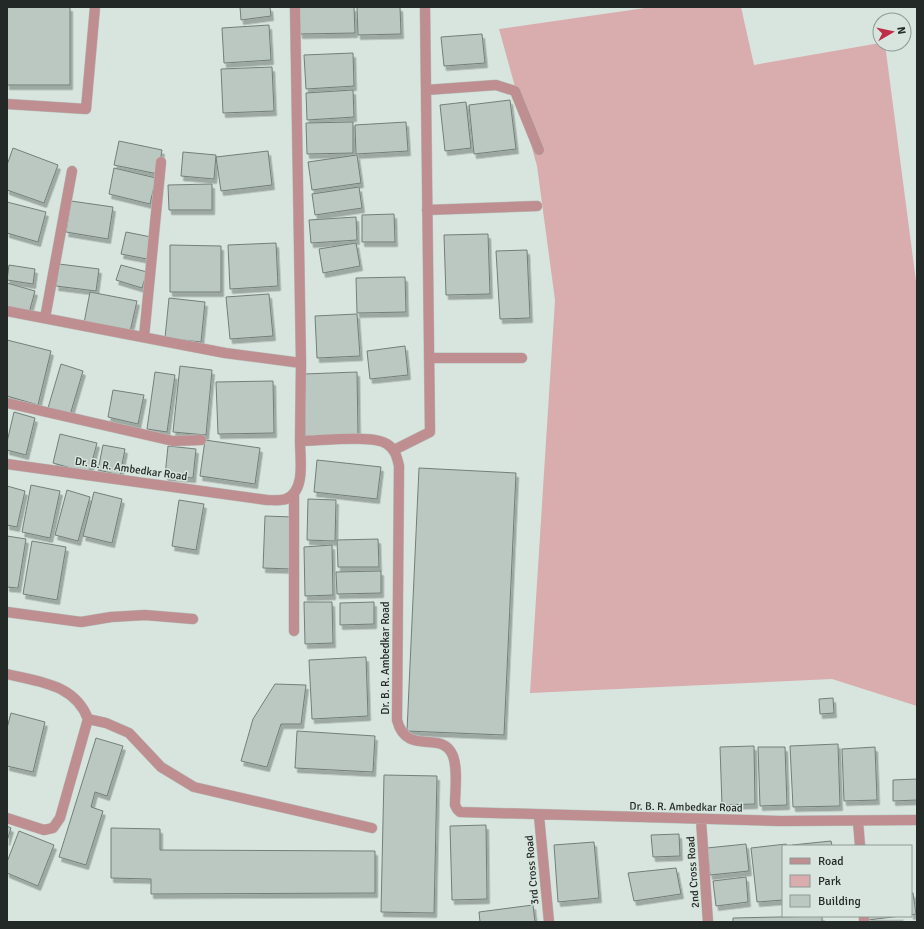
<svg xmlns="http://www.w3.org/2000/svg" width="924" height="929" font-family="Signika,sans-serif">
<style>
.green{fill:#d9acae}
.building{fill:#bac8c1;stroke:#727f78;filter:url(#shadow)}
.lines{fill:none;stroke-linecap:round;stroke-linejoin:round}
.lane-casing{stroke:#b7c3bd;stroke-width:11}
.street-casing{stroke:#b7c3bd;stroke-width:11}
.lane{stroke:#be8e90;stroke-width:10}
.street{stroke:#be8e90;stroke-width:10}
.labels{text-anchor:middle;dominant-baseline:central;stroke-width:3;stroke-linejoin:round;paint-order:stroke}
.street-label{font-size:11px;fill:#232926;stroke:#d7e5de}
</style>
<defs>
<filter id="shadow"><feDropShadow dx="2.5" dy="4.5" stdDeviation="0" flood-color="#0004"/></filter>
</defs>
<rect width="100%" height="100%" fill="#d7e5de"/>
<path class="green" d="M652 7H741L754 65 880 43 885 44 917 289V706L832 679 530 693 555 300 537 166 499 29Z"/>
<path class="building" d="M7 7H70V85H7Z
M240 7H270L271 16 241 20Z
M299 7H354L355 33 300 34Z
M357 7H400L401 34 358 35Z
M269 25 271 60 224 63 222 28Z
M482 34 485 63 444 66 441 37Z
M353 53 354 86 306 89 304 55Z
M272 67 274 111 223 113 221 69Z
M353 90 354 117 307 120 306 93Z
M510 100 516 149 474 154 469 105Z
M466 102 471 148 445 151 440 105Z
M353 122V153L307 154 306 123Z
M406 122 408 151 356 154 355 125Z
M119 141 162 150 158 174 114 165Z
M13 148 58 165 44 203 7 190V165Z
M268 151 272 185 221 191 216 157Z
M183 152 216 155 214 179 181 176Z
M357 155 361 183 312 190 308 162Z
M114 168 156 178 150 204 109 194Z
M212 184V210H169L168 185Z
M359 187 362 208 315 215 312 194Z
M71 201 113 207 108 239 66 232Z
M7 202 46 212 38 242 7 233Z
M394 214 395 242H362V215Z
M356 217 357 240 311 243 309 220Z
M126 232 151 237 147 259 121 254Z
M488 234 490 294 446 295 444 235Z
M276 243 278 286 230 289 228 245Z
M356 243 360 266 323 273 319 249Z
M170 245 221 246V292H170Z
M527 250 530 318 500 319 496 251Z
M59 264 99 269 96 291 56 286Z
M9 265 35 269 33 284 7 280Z
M121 265 147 272 142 288 116 280Z
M405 277 406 312 357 313 356 278Z
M7 283 35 291 29 313 7 307Z
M90 292 137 301 130 332 84 323Z
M269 294 273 336 230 339 226 297Z
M169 298 205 302 201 342 165 338Z
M357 314 360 356 317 358 315 316Z
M7 340 51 351 38 405 7 396Z
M405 346 408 375 370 379 367 351Z
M61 364 83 371 70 415 48 408Z
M180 366 212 370 206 435 173 432Z
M155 372 175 375 167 432 147 429Z
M357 372 358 435 305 436 304 374Z
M273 381 274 433 218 434 216 382Z
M113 390 144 395 138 424 108 417Z
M14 412 35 418 26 455 7 450V442Z
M60 434 97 443 89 473 53 463Z
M205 440 260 448 255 484 200 476Z
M103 445 125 449 120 475 98 470Z
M168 446 196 449 193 478 165 476Z
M317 460 381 467 377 499 314 492Z
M419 468 516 473 504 735 407 731Z
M31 485 60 491 50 538 22 532Z
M7 486 25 491 17 527 7 525Z
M67 490 90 497 78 541 55 535Z
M94 492 122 499 112 543 83 536Z
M308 499 336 500 335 541 307 540Z
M179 500 204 504 196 550 172 546Z
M265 516 293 517 292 569 263 568Z
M7 536 26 539 18 588 7 587Z
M378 539 379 567H338L337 540Z
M32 541 66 547 57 600 23 594Z
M332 545 333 595 305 596 304 547Z
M381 571V593L337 594 336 572Z
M304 602H332L333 643 305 644Z
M374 602V624L340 625V603Z
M366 657 368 716 312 719 309 660Z
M275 684 306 685 301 724H281L267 767 241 761 253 719Z
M833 698 834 713 820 714 819 699Z
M11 713 45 722 33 772 7 766V728Z
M297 731 375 736 373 772 295 768Z
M96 738 123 746 107 796 95 792 91 807 103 811 86 865 59 857Z
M838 744 840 806 793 807 790 746Z
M754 746 755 804 722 805 720 747Z
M758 747H785L787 805 760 806Z
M875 747 877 800 844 801 842 749Z
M384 775 437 776 434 913 381 912Z
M917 779V800L893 801V780Z
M486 825 487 899 452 900 450 826Z
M7 826 11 828 7 841Z
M111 828 160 829V850L375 851V893L151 894V879L111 878Z
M19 831 54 845 38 886 7 873V862Z
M679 834 680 856 653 857 651 835Z
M831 841 832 846H792V845Z
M594 842 599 898 558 902 554 845Z
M746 844 749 871 710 875 707 848Z
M786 844 787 846H783V900L757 902 751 848Z
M676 868 681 894 634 901 628 873Z
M746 877 748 902 716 906 713 881Z
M911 893H913L916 914 911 915Z
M533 905 535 922H480L479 912Z
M822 916V922H733V918Z
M868 916H901L868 920Z"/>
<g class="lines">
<g class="lane-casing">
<path id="lane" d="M88 719 106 723 129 733 161 767 194 787 372 828"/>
</g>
<g class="street-casing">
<path id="street" d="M295 7 301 363 300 441
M426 90 496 85 515 91 539 150
M7 104 86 109 95 7
M427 210 537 206
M7 311 225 353 301 363
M45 318 72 171
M144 337 161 162
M429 358H522
M7 403 173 441 201 440
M394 450 430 432 425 7
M7 464 267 500C273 500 280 501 286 499 306 491 300 459 300 441 319 441 373 434 387 444 395 449 397 457 399 466L397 720C407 758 442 728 453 756 458 770 455 790 455 805L457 809 460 812 780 821 917 820
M294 495V631
M7 612 81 622 111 617 145 615 193 619
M7 674C39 682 75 684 88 719L60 818 53 828 44 830 7 818
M539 816 549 922
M701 820 708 922
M858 821 860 846
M864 916V922"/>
</g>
<use href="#lane" class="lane"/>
<use href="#street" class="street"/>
</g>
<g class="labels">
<g class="street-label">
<text transform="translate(131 469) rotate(8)">Dr. B. R. Ambedkar Road</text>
<text transform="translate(385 658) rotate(-90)">Dr. B. R. Ambedkar Road</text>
<text transform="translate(686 807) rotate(1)">Dr. B. R. Ambedkar Road</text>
<text transform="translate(532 870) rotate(-95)">3rd Cross Road</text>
<text transform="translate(693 872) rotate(-94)">2nd Cross Road</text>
</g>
</g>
<rect width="924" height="929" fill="none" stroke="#232926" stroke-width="16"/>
<rect x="782" y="845" width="130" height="72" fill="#d7e5de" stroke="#8f9a94"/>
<rect x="790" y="858" width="20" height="6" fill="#be8e90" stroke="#8f9a94"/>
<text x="818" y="865" font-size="12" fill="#232926">Road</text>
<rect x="790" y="875" width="20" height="12" fill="#d9acae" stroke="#8f9a94"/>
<text x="818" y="885" font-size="12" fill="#232926">Park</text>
<rect x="790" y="895" width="20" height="12" fill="#bac8c1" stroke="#8f9a94"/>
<text x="818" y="905" font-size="12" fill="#232926">Building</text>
<g transform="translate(892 32) rotate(81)"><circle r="19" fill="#d7e5de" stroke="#8f9a94"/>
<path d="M0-3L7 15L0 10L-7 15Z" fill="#bf2e49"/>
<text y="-6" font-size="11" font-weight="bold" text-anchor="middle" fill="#232926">N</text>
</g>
</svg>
